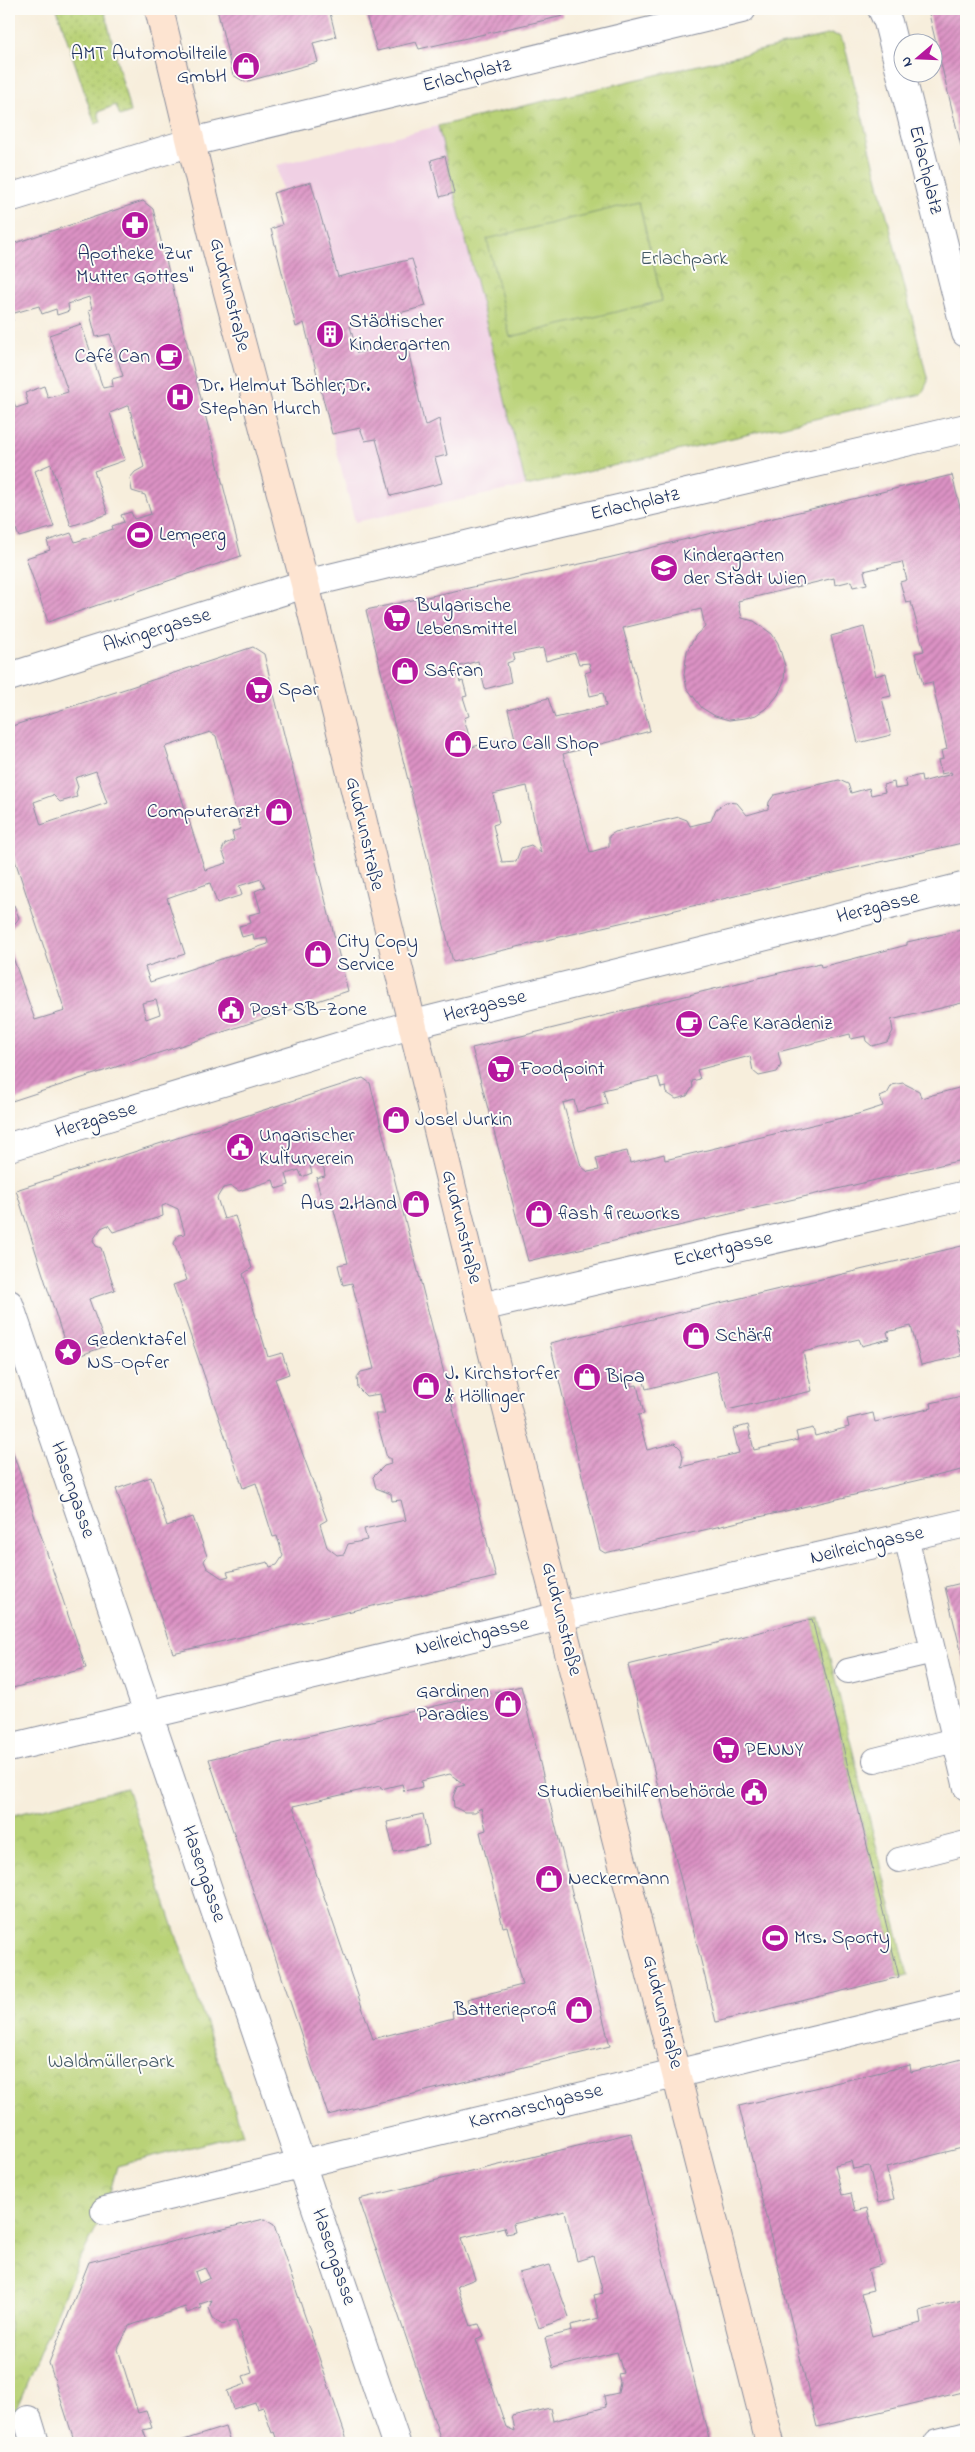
<svg xmlns="http://www.w3.org/2000/svg" width="975" height="2452" font-family="'Indie Flower',sans-serif">
<style>
.built{fill:#f0d0e4}
.grass{fill:url(#grass-dots);stroke:#6a806a}
.park{fill:url(#park-crowns);stroke:#6a806a}
.pitch{fill:#b9d277;stroke:#6a806a}
.building{fill:url(#building-hatch);fill-rule:evenodd}
.lines{fill:none;stroke-linecap:round;stroke-linejoin:round}
.service-casing{stroke:#898e9d;stroke-width:26}
.minor-casing{stroke:#898e9d;stroke-width:30}
.tertiary-casing{stroke:#898e9d;stroke-width:30}
.secondary-casing{stroke:#898e9d;stroke-width:30}
.service{stroke:#fff;stroke-width:24}
.minor{stroke:#fff;stroke-width:28}
.tertiary{stroke:#fff;stroke-width:28}
.secondary{stroke:#fde4d1;stroke-width:28}
.labels{text-anchor:middle;dominant-baseline:central;stroke-width:4;stroke-linejoin:round;paint-order:stroke}
.poi-label{font-size:20px;fill:#1b2f5e;stroke:#fdfcf7;text-anchor:start}
.street-label{font-size:20px;fill:#1b2f5e;stroke:#fdfcf7}
.park-label{font-size:20px;fill:#425864;stroke:#fdfcf7}
</style>
<defs>
<pattern id="grass-dots" width="8" height="8" patternUnits="userSpaceOnUse" patternTransform="scale(1.25)"><rect width="8" height="8" fill="#b9d277"/><path d="M2 2h.1M6 6h.1" fill="none" stroke="#9eb569" stroke-width="1.8" stroke-linecap="round"/></pattern>
<pattern id="park-crowns" width="20" height="18" patternUnits="userSpaceOnUse" patternTransform="scale(1.25)"><rect width="20" height="18" fill="#b9d277"/><path d="M2 6a3 3 0 1 1 6 0M12 15a3 3 0 1 1 6 0" fill="none" stroke="#9eb569"/></pattern>
<pattern id="building-hatch" width="6" height="6" patternUnits="userSpaceOnUse" patternTransform="scale(1.25)"><rect width="6" height="6" fill="#dc92c4"/><path d="M-1 1l2-2M0 6l6-6M5 7l2-2" fill="none" stroke="#b278a2"/></pattern>
</defs>
<rect width="100%" height="100%" fill="#fdfcf7"/>
<filter id="ink" filterUnits="userSpaceOnUse"><feTurbulence type="fractalNoise" baseFrequency=".02" numOctaves="2"/><feDisplacementMap in="SourceGraphic" scale="10" xChannelSelector="R" yChannelSelector="G"/><feConvolveMatrix kernelMatrix="1 2 1 2 8 2 1 2 1" color-interpolation-filters="sRGB"/></filter>
<filter id="wash" filterUnits="userSpaceOnUse"><feTurbulence type="fractalNoise" baseFrequency=".0096" numOctaves="4" result="noise"/><feDisplacementMap in="SourceGraphic" scale="20" xChannelSelector="R" yChannelSelector="G"/><feGaussianBlur stdDeviation="1.12" result="paint"/><feColorMatrix in="noise" values="0 0 0 0 0 0 0 0 0 0 0 0 0 0 0 0 0 1.4 0 .05"/><feComposite in="paint" operator="in"/></filter>
<g filter="url(#wash)">
<rect width="100%" height="100%" fill="#f7eedc"/>
<path class="built" d="M438 126 526 486 355 522 304 323 296 327 271 229 282 225 273 193 282 189 277 165Z"/>
<path class="grass" d="M57 9H104L130 112 120 116 116 105 98 112 101 122 95 124Z
M820 1618 908 1975 899 1977 812 1619Z"/>
<path class="park" d="M831 34 839 36 844 43 928 381 922 394 526 486 438 126Z
M127 1788 243 2134 117 2166 105 2211 76 2267 9 2426V1816Z"/>
<path class="pitch" d="M639 202 662 301 510 337 487 239Z"/>
<g id="blocks">
<path class="building" d="M217 9H329L336 37 313 43 318 62 245 82 233 75Z
M364 9H560L563 16 419 49 416 42 377 51Z
M949 9H966V167L929 14Z
M445 156 454 193 440 197 431 160Z
M311 182 338 277 412 259 426 306 350 326 357 353 406 341 425 426 439 419 447 455 435 458 442 483 391 496 376 439 365 441 360 428 332 434 304 323 296 327 271 229 282 225 273 193Z
M143 201 153 209 241 556 48 622 26 558 50 550 47 541 71 533 75 542 113 529 112 526 124 522 121 515 131 512 134 519 151 514 145 495 132 491 130 478 135 472 144 467 129 405 110 413 125 460 94 471 108 514 71 526 51 464 35 471 54 527 19 537 9 511V387L16 408 28 404 25 393 44 386 48 398 68 392 49 335 81 324 103 388 113 386 112 379 123 376 110 334 96 337 89 310 92 309 89 297 68 304 69 311 57 315 56 309 42 314 39 306 11 314 13 321 9 322V245Z
M952 475 966 531V842L453 962 366 610 608 558ZM902 562 907 580 900 582 906 603 911 602 924 651 915 653 923 684 932 682 947 749 941 751 943 759 938 760 941 774 951 772 952 774 922 782 921 775 905 779 907 787 895 789 894 782 883 785 885 792 871 795 869 788 851 793 848 784 839 780 774 795 769 802 768 809 747 815 737 803 726 802 716 809 711 821 690 826 687 820 679 817 615 832 609 836V847L590 852 563 754 650 731 623 628 701 609 705 627 696 635 687 651 684 675 687 688 702 708 715 716 729 720 745 718 756 715 768 707 778 695 784 681 785 666 778 643 772 634 754 621 742 618 738 601 834 578 835 585 851 581 853 587 867 584 864 571ZM543 648 546 661 575 653 579 664 589 663 591 671 585 673 590 696 603 693 606 706 555 718 548 698 508 709 516 743 509 745 508 737 472 747 464 718 469 716 463 697 467 696 463 681 460 682 457 674 460 666 478 661 485 689 511 682 507 663 515 660 513 654ZM527 786 541 853 531 845 521 848 516 861 502 862 493 825 499 823 493 794Z
M864 627 876 676 886 673 891 696 882 698 891 735 858 743 831 636Z
M253 647 264 654 348 991 9 1102V946L35 1020 65 1011 9 842V727ZM210 732 216 736 240 829 232 832 234 840 225 844 222 850 227 863 205 870 165 747ZM96 771 107 803 41 825 34 802 53 795 60 802 77 797 76 793 78 787 75 778ZM261 879 265 887 255 891 261 912 249 915 251 923 239 926 242 937 253 934 254 940 267 938 268 944 150 982 145 967 185 954 167 898 210 883 217 903 242 895 239 886ZM156 1000 160 1014 146 1019 142 1003Z
M9 903 14 905 19 918 13 926 9 928Z
M966 929V1002L891 1020 893 1031 887 1042 872 1046 866 1041 865 1036 851 1039 850 1034 778 1052 781 1065 777 1072 759 1076 753 1071 750 1056 697 1070 700 1079 692 1081 693 1087 687 1096 676 1099 667 1093 666 1087 661 1088 658 1077 603 1090 607 1104 577 1112 574 1100 563 1103 581 1166 588 1172 599 1170 596 1158 627 1151 630 1163 664 1154 665 1160 858 1114 883 1106 880 1097 887 1094 892 1085 903 1083 919 1091 921 1098 966 1086V1159L528 1261 472 1048 820 963 821 967 907 945V942Z
M363 1078 370 1083 496 1577 173 1653 116 1489 151 1477 167 1526 193 1517 207 1556 204 1561 207 1568 222 1578 229 1576 227 1572 268 1562 270 1567 277 1565 283 1556 277 1536 273 1537 256 1483 243 1488 173 1285 187 1280 174 1243 178 1235 185 1234 178 1209 167 1204 162 1206 163 1216 113 1232 108 1225 101 1228 93 1240 96 1246 101 1248 115 1290 89 1299 106 1346 70 1359 16 1190ZM317 1164 324 1169 325 1176 316 1178 322 1201 331 1199 348 1263 338 1265 343 1285 352 1283 374 1369 361 1372 357 1377 358 1388 366 1396 380 1394 385 1414H375L387 1458H390L391 1464 384 1466 373 1477 376 1488 391 1494 392 1501 401 1500 406 1520 364 1529 367 1540 348 1544 344 1554 337 1555 327 1547 320 1524 327 1520 275 1379 289 1374 282 1353 268 1357 243 1274 252 1268 235 1216 224 1219 217 1198 223 1188 231 1186 239 1191 273 1180 276 1189 289 1185 286 1174 299 1170 302 1177 312 1173 310 1166Z
M966 1245V1333L964 1334 955 1328 962 1356 921 1365 911 1326 887 1332 889 1339 862 1346 859 1339 803 1352 812 1391 727 1410 717 1371 646 1389 641 1371 628 1375 631 1386 637 1385 644 1414 638 1415 647 1450 675 1443 681 1449 683 1457 681 1467 739 1453 733 1429 748 1425 754 1450 798 1440 796 1432 813 1428 815 1436 849 1427 847 1419 873 1413 875 1422 932 1408 931 1403 966 1395V1469L605 1553 600 1550 550 1343Z
M9 1441 86 1668 9 1689Z
M966 1582V1671L945 1587Z
M812 1619 899 1977 716 2022 628 1665Z
M521 1686 610 2046 328 2115 209 1759ZM450 1774 465 1785 457 1787 453 1797 454 1807 464 1812H475L481 1808 486 1830 480 1832 503 1927 507 1926 522 1985 467 1999 469 2007 452 2011 453 2018 373 2039 293 1806 380 1786 381 1789 402 1784 404 1791 422 1787 421 1781Z
M423 1814 429 1845 394 1852 387 1822Z
M966 2058V2147L886 2167 894 2199 878 2203 869 2166 853 2169 851 2161 835 2165 842 2195 851 2193 855 2211 867 2208 881 2265 868 2269 873 2290 861 2293 872 2336 921 2323 919 2311 966 2299V2391L817 2427 739 2106 910 2065 911 2072Z
M631 2133 710 2443H442L359 2199ZM565 2211 577 2261 593 2256 603 2293 594 2295 599 2318 571 2325 572 2331 545 2338 553 2368 617 2352 623 2373 618 2374 620 2382 618 2393 604 2396 606 2407 553 2421 550 2408 512 2417 515 2431 506 2427 476 2339 484 2336 479 2324 471 2326 457 2286 475 2279 461 2238 504 2227 506 2234 515 2232 513 2224Z
M264 2219 274 2225 348 2443H278L274 2432 272 2433 263 2407 257 2409 255 2402 233 2409 227 2391 246 2384 243 2376 252 2373 236 2320 222 2324 213 2318 209 2308 212 2300 200 2304 202 2308 187 2313 185 2307 129 2326 118 2349 138 2413 146 2411 152 2428 143 2430 148 2443H75L49 2363 89 2262ZM205 2268 210 2278 199 2283 195 2272Z
M550 2265 569 2317 539 2328 519 2273Z
M225 2427 230 2443H174Z"/>
</g>
</g>
<g filter="url(#ink)">
<use href="#blocks" fill-opacity="0" stroke="#898e9d" stroke-width="1"/>
<g class="lines">
<g class="service-casing">
<path id="service" d="M906 1537 966 1788
M848 1671 933 1651
M875 1760 955 1740
M899 1860 966 1843"/>
</g>
<g class="minor-casing">
<path id="minor" d="M882 9 888 22 966 333
M9 198 192 142 742 9
M9 677 305 584 545 526 966 428
M9 1147 410 1025 966 886
M9 1304 396 2443
M481 1307 966 1195
M9 1748 560 1616
M105 2211 966 2004
M28 2420 35 2443
M938 2443 966 2436"/>
</g>
<g class="tertiary-casing">
<path id="tertiary" d="M560 1616 966 1523"/>
</g>
<g class="secondary-casing">
<path id="secondary" d="M159 9 216 247 305 584 481 1307 770 2443"/>
</g>
<use href="#service" class="service"/>
<use href="#minor" class="minor"/>
<use href="#tertiary" class="tertiary"/>
<use href="#secondary" class="secondary"/>
</g>
</g>
<defs>
<g id="shop-disc" transform="scale(1.4375)"><circle r="9.5" fill="#b5179e" stroke="#fdfcf7"/><path d="M-5-2.5h2.3a2.7 3.5 0 0 1 5.4 0H5L5.5 6h-11ZM-1.5-2.5h3a1.5 2.3 0 0 0-3 0Z" fill="#fff"/></g>
<g id="pharmacy-disc" transform="scale(1.4375)"><circle r="9.5" fill="#b5179e" stroke="#fdfcf7"/><path d="M-2-6h4v4h4v4h-4v4h-4v-4h-4v-4h4Z" fill="#fff"/></g>
<g id="building-disc" transform="scale(1.4375)"><circle r="9.5" fill="#b5179e" stroke="#fdfcf7"/><path d="M-4-6H4V6H1V3H-1V6H-4ZM-2.5-4.3h1.7v1.8h-1.7ZM.8-4.3h1.7v1.8H.8ZM-2.5-1h1.7V.8h-1.7ZM.8-1h1.7V.8H.8Z" fill="#fff"/></g>
<g id="cafe-disc" transform="scale(1.4375)"><circle r="9.5" fill="#b5179e" stroke="#fdfcf7"/><path d="M-5.5-4.5H6V0H3Q3 3.5 0 3.5H-2.5Q-5.5 3.5-5.5 0ZM3-3.2v2h1.7v-2ZM-6 4.5H4V6H-6Z" fill="#fff"/></g>
<g id="hospital-disc" transform="scale(1.4375)"><circle r="9.5" fill="#b5179e" stroke="#fdfcf7"/><path d="M-5-5h3v3.5h4V-5h3V5h-3V1.5h-4V5h-3Z" fill="#fff"/></g>
<g id="stadium-disc" transform="scale(1.4375)"><circle r="9.5" fill="#b5179e" stroke="#fdfcf7"/><path d="M0-5a6.5 5 0 1 0 0 10a6.5 5 0 1 0 0-10ZM-3.5-1.8h7v3.6h-7Z" fill="#fff"/></g>
<g id="school-disc" transform="scale(1.4375)"><circle r="9.5" fill="#b5179e" stroke="#fdfcf7"/><path d="M0-5L7-2L0 1L-7-2ZM-4 1L0 2.5L4 1V4Q0 6-4 4Z" fill="#fff"/></g>
<g id="supermarket-disc" transform="scale(1.4375)"><circle r="9.5" fill="#b5179e" stroke="#fdfcf7"/><path d="M-6-5.5h2.5l.6 2H6L4.5 2H-2.5L-4.4-4H-6ZM-1.5 3.2a1.3 1.3 0 1 0 .1 0ZM3 3.2a1.3 1.3 0 1 0 .1 0Z" fill="#fff"/></g>
<g id="civic-disc" transform="scale(1.4375)"><circle r="9.5" fill="#b5179e" stroke="#fdfcf7"/><path d="M-.6-6.5H3V-4.5H.6V-3L4-1V1h2V6H-6V1h2V-1L-.6-3ZM-1.2 2.5V6h2.4V2.5Z" fill="#fff"/></g>
<g id="sight-disc" transform="scale(1.4375)"><circle r="9.5" fill="#b5179e" stroke="#fdfcf7"/><path d="M0-6L1.8-2.2L6-1.7L2.9 1.2L3.7 5.4L0 3.3L-3.7 5.4L-2.9 1.2L-6-1.7L-1.8-2.2Z" fill="#fff"/></g>
</defs>
<g fill-rule="evenodd">
<use href="#shop-disc" x="246" y="66"/>
<use href="#pharmacy-disc" x="135" y="225"/>
<use href="#building-disc" x="330" y="334"/>
<use href="#cafe-disc" x="169" y="357"/>
<use href="#hospital-disc" x="180" y="397"/>
<use href="#stadium-disc" x="140" y="535"/>
<use href="#school-disc" x="664" y="568"/>
<use href="#supermarket-disc" x="397" y="618"/>
<use href="#shop-disc" x="405" y="671"/>
<use href="#supermarket-disc" x="259" y="690"/>
<use href="#shop-disc" x="458" y="744"/>
<use href="#shop-disc" x="279" y="812"/>
<use href="#shop-disc" x="318" y="954"/>
<use href="#civic-disc" x="231" y="1010"/>
<use href="#cafe-disc" x="689" y="1024"/>
<use href="#supermarket-disc" x="501" y="1069"/>
<use href="#shop-disc" x="396" y="1120"/>
<use href="#civic-disc" x="240" y="1147"/>
<use href="#shop-disc" x="416" y="1204"/>
<use href="#shop-disc" x="539" y="1214"/>
<use href="#shop-disc" x="696" y="1336"/>
<use href="#sight-disc" x="68" y="1352"/>
<use href="#shop-disc" x="587" y="1377"/>
<use href="#shop-disc" x="426" y="1386"/>
<use href="#shop-disc" x="508" y="1704"/>
<use href="#supermarket-disc" x="726" y="1750"/>
<use href="#civic-disc" x="754" y="1792"/>
<use href="#shop-disc" x="549" y="1879"/>
<use href="#stadium-disc" x="775" y="1938"/>
<use href="#shop-disc" x="579" y="2010"/>
</g>
<g class="labels">
<g class="poi-label">
<text x="227" y="54" text-anchor="end">AMT Automobilteile<tspan x="227" dy="23">GmbH</tspan></text>
<text x="135" y="254" text-anchor="middle">Apotheke "Zur<tspan x="135" dy="23">Mutter Gottes"</tspan></text>
<text x="349" y="322">Städtischer<tspan x="349" dy="23">Kindergarten</tspan></text>
<text x="150" y="357" text-anchor="end">Café Can</text>
<text x="199" y="386">Dr. Helmut Böhler;Dr.<tspan x="199" dy="23">Stephan Hurch</tspan></text>
<text x="159" y="535">Lemperg</text>
<text x="683" y="556">Kindergarten<tspan x="683" dy="23">der Stadt Wien</tspan></text>
<text x="416" y="606">Bulgarische<tspan x="416" dy="23">Lebensmittel</tspan></text>
<text x="424" y="671">Safran</text>
<text x="278" y="690">Spar</text>
<text x="477" y="744">Euro Call Shop</text>
<text x="260" y="812" text-anchor="end">Computerarzt</text>
<text x="337" y="942">City Copy<tspan x="337" dy="23">Service</tspan></text>
<text x="250" y="1010">Post SB-Zone</text>
<text x="708" y="1024">Cafe Karadeniz</text>
<text x="520" y="1069">Foodpoint</text>
<text x="415" y="1120">Josel Jurkin</text>
<text x="259" y="1136">Ungarischer<tspan x="259" dy="23">Kulturverein</tspan></text>
<text x="397" y="1204" text-anchor="end">Aus 2.Hand</text>
<text x="558" y="1214">flash fireworks</text>
<text x="715" y="1336">Schärfl</text>
<text x="87" y="1340">Gedenktafel<tspan x="87" dy="23">NS-Opfer</tspan></text>
<text x="445" y="1374">J. Kirchstorfer<tspan x="445" dy="23">&amp; Höllinger</tspan></text>
<text x="606" y="1377">Bipa</text>
<text x="489" y="1692" text-anchor="end">Gardinen<tspan x="489" dy="23">Paradies</tspan></text>
<text x="745" y="1750">PENNY</text>
<text x="735" y="1792" text-anchor="end">Studienbeihilfenbehörde</text>
<text x="568" y="1879">Neckermann</text>
<text x="794" y="1938">Mrs. Sporty</text>
<text x="560" y="2010" text-anchor="end">Batterieprofi</text>
</g>
<g class="street-label">
<text transform="translate(467 76) rotate(-14)">Erlachplatz</text>
<text transform="translate(925 170) rotate(76)">Erlachplatz</text>
<text transform="translate(229 295) rotate(76)">Gudrunstraße</text>
<text transform="translate(635 505) rotate(-13)">Erlachplatz</text>
<text transform="translate(157 631) rotate(-17)">Alxingergasse</text>
<text transform="translate(364 834) rotate(77)">Gudrunstraße</text>
<text transform="translate(878 908) rotate(-14)">Herzgasse</text>
<text transform="translate(485 1007) rotate(-14)">Herzgasse</text>
<text transform="translate(96 1121) rotate(-17)">Herzgasse</text>
<text transform="translate(461 1227) rotate(76)">Gudrunstraße</text>
<text transform="translate(723 1250) rotate(-13)">Eckertgasse</text>
<text transform="translate(72 1490) rotate(71)">Hasengasse</text>
<text transform="translate(867 1546) rotate(-13)">Neilreichgasse</text>
<text transform="translate(561 1619) rotate(76)">Gudrunstraße</text>
<text transform="translate(472 1637) rotate(-13)">Neilreichgasse</text>
<text transform="translate(203 1874) rotate(71)">Hasengasse</text>
<text transform="translate(662 2012) rotate(76)">Gudrunstraße</text>
<text transform="translate(536 2107) rotate(-14)">Karmarschgasse</text>
<text transform="translate(333 2257) rotate(71)">Hasengasse</text>
</g>
<g class="park-label">
<text x="684" y="259">Erlachpark</text>
<text x="111" y="2062">Waldmüllerpark</text>
</g>
</g>
<rect width="975" height="2452" fill="none" stroke="#fdfcf7" stroke-width="30"/>
<g transform="translate(918 58) rotate(251)"><circle r="24" fill="#fdfcf7" stroke="#a3aaba"/>
<path d="M0-4L9 19L0 12L-9 19Z" fill="#b5179e"/>
<text y="-8" font-size="14" font-weight="bold" text-anchor="middle" fill="#1b2f5e">N</text>
</g>
</svg>
